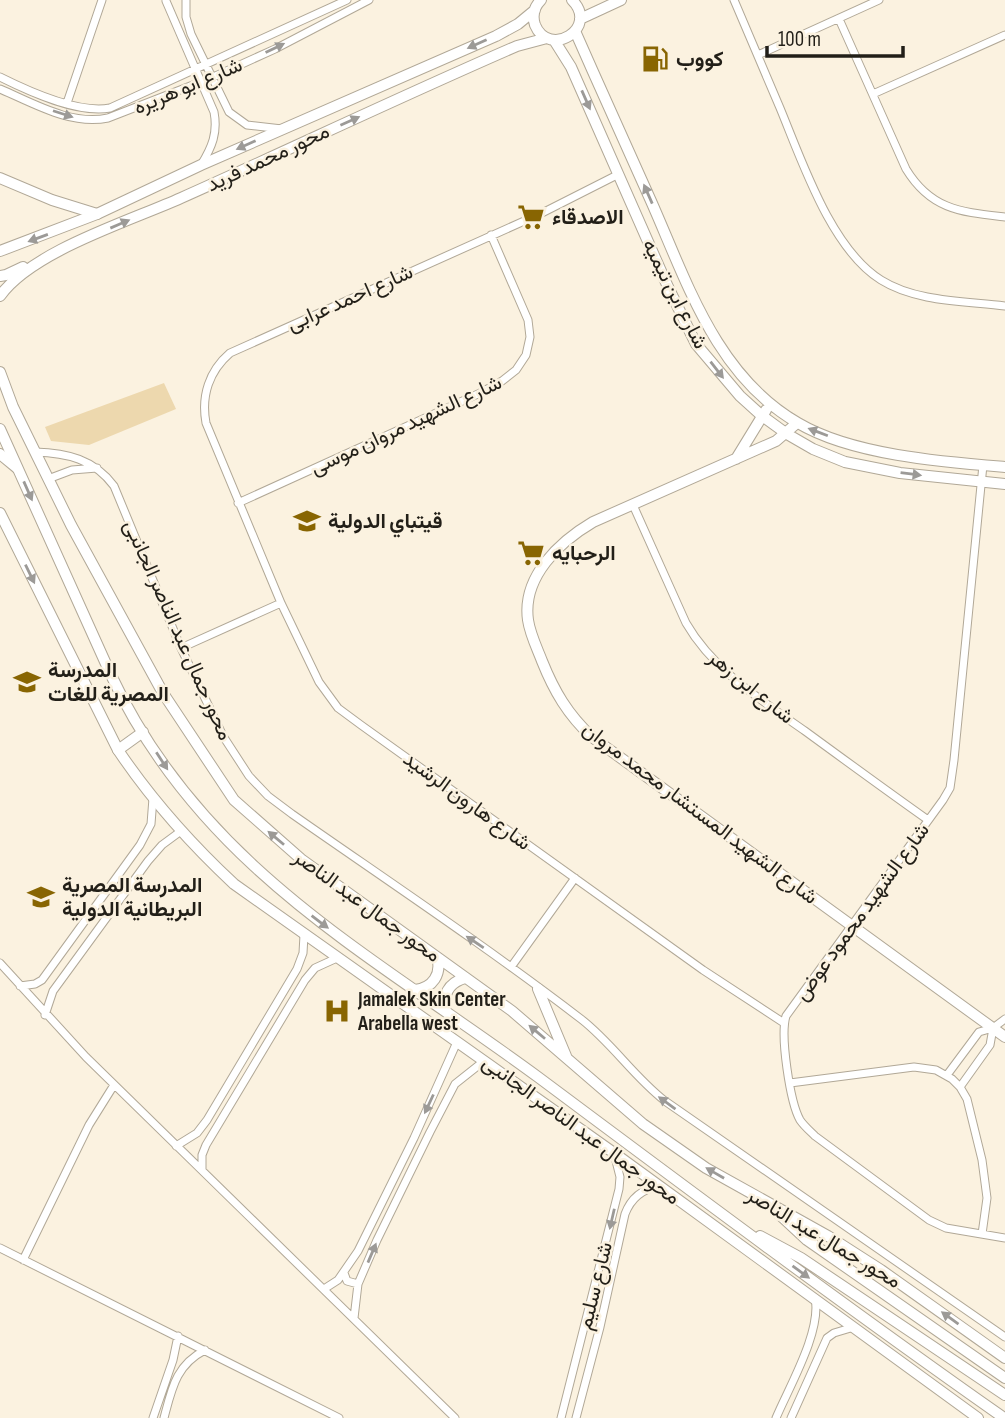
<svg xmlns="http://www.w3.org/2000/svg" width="1005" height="1418" font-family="'Sofia Sans Condensed',Vazirmatn,sans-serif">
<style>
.green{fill:#edd8ae}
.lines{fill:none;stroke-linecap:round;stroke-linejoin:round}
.street-casing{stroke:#b1a897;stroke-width:9}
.secondary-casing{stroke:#b1a897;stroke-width:12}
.primary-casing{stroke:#b1a897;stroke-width:12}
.street{stroke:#fff;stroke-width:7}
.secondary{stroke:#fff;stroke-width:10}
.primary{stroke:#fff;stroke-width:10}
.oneway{fill:#9c9a97}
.labels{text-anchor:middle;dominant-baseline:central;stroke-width:5;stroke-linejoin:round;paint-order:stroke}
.poi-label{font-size:21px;font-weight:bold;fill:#221f18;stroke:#fbf2e0;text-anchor:start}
.street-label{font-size:21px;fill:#221f18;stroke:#fbf2e0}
</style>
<rect width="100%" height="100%" fill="#fbf2e0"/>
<path class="green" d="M164 383 176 409 89 445 51 441 45 427Z"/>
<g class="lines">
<g class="street-casing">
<path id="street" d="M186 0V17L191 34 229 112 247 125 282 129
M734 0C749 36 765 72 780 108 802 161 831 249 881 280 916 302 965 301 1005 306
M166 1 214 112C218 133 212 147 201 165
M839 19 906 169C931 210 961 212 1005 217
M758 55 879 0
M0 77C30 92 78 114 110 108L347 0
M0 89C33 103 71 126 108 118L211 78 275 49 369 0
M873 94 1005 35
M67 103 102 0
M619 174 542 213 230 353C209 371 201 396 206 423L281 603 319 682 338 708 361 725 703 970 784 1023
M35 452C67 453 94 459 114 486L181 648 223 736 249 776 268 796 292 814C388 881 487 947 581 1019 612 1043 634 1077 665 1101L1005 1337
M983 465 954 760 950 788 943 800 786 1016C780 1036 790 1102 800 1120 804 1126 810 1131 815 1136L929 1220 946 1228 1005 1238
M48 479 72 470 97 468
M238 503 480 393 502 381 516 370 526 355 530 337 528 320 491 235
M633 505 686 623C713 670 761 700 805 731 846 761 887 791 928 820
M181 648 281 603
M0 963 86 1057 455 1418
M511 967 575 878
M20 986 35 984 42 980 140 845 151 824 153 798
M45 1015 53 991 148 861 162 845 181 831
M947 1075 979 1032 993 1028 1005 1019
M790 1083 914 1067 936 1070 952 1079 960 1087 967 1099 982 1160 987 1198 982 1234
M960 1087 990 1045 993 1028
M176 1146 197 1133 207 1120 297 969 303 953 304 935
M202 1169V1155L206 1145 305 980 315 968 337 958
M0 1248 339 1418
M23 1260 89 1125 114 1085
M344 1273 347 1281 358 1284
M324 1289 338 1280 358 1251 414 1138 457 1042
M354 1318 358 1284 377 1240 430 1132 455 1084 484 1061
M153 1418 173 1360 178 1336
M164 1418C172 1388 176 1365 205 1350
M561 1418 619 1189 620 1177 614 1153
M576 1418 600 1327 625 1214C631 1198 642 1189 659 1186
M776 1418C789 1387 822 1331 815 1298
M791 1418 827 1338 834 1333 854 1327"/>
</g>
<g class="secondary-casing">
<path id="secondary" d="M541 0C534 7 532 16 535 25 549 59 600 28 572 0
M580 19 621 0
M575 31C600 88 626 145 651 201 687 282 716 376 798 423 852 455 943 462 1005 467
M554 40 571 67 668 287 696 344 740 396 761 415 787 434 813 449 845 462 900 473 1005 484
M0 251 97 214 201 165 496 36 518 24 535 10
M0 276 6 275 23 267
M0 296C32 251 130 221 181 198 293 148 404 95 517 46L547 38
M797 423 776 441 593 522C559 542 522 577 528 620 530 634 537 648 542 661 554 691 568 715 592 737L1005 1037
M0 454 17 468
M736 459 766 410
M0 513 118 750C151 799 190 843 234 884L614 1153 978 1418"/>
</g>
<g class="primary-casing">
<path id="primary" d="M0 178 52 200 97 214
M0 372 13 407 71 525 163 693 234 800 301 859 512 1011 643 1124 706 1168 828 1236 881 1270 1005 1358
M0 429 111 675C202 869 374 956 538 1077 692 1192 846 1307 1004 1418
M118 750 143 732
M538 989 566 1056
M415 990C433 988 442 974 437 957
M446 1012C442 995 448 983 465 978
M778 1213 807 1240 1005 1378
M760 1236 801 1258 1005 1395"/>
</g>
<use href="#street" class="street"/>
<use href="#secondary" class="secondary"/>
<use href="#primary" class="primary"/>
</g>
<defs><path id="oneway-solid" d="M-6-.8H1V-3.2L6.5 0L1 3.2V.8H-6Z" transform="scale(1.75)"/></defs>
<g class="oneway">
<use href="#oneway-solid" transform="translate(477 44) rotate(156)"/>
<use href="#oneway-solid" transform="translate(275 48) rotate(-26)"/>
<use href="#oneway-solid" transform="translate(586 100) rotate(66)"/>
<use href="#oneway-solid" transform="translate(63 114) rotate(18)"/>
<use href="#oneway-solid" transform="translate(350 121) rotate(-24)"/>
<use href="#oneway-solid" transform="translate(246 145) rotate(156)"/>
<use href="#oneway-solid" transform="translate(648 194) rotate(-114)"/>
<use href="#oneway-solid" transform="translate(120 224) rotate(-23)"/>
<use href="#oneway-solid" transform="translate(38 238) rotate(160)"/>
<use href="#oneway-solid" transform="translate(717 370) rotate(52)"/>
<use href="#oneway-solid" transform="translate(818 432) rotate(-159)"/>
<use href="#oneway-solid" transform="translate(911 474) rotate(7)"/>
<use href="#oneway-solid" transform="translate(28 491) rotate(66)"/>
<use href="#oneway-solid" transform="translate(30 574) rotate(64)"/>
<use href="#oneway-solid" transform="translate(162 761) rotate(57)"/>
<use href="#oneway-solid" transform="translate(276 838) rotate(-140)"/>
<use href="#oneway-solid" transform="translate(320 922) rotate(37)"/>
<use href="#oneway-solid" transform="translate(475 942) rotate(-146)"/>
<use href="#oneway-solid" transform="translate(537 1032) rotate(-140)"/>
<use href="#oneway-solid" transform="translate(667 1103) rotate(-144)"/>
<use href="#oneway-solid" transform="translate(429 1104) rotate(115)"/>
<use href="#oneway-solid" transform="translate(715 1173) rotate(-150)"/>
<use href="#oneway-solid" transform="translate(612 1219) rotate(103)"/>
<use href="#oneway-solid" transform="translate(372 1253) rotate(-67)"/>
<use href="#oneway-solid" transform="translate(801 1272) rotate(36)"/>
<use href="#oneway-solid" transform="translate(950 1318) rotate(-144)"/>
</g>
<defs>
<g id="fuel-bare" transform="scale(2.1)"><path d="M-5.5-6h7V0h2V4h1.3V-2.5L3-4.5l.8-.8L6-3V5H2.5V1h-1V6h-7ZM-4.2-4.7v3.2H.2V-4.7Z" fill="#886502" stroke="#fbf2e0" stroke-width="2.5" paint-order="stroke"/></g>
<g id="supermarket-bare" transform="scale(2.1)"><path d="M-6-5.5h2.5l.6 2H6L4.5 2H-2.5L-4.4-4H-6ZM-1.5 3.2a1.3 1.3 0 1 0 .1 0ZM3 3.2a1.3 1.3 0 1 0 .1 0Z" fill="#886502" stroke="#fbf2e0" stroke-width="2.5" paint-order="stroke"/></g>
<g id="school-bare" transform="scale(2.1)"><path d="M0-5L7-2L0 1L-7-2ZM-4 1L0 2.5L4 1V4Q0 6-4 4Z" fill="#886502" stroke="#fbf2e0" stroke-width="2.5" paint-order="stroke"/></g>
<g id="hospital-bare" transform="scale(2.1)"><path d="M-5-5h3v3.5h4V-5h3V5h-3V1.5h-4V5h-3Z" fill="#886502" stroke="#fbf2e0" stroke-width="2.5" paint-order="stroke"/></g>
</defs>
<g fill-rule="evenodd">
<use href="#fuel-bare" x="655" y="59"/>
<use href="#supermarket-bare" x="531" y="217"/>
<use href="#school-bare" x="307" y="521"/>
<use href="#supermarket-bare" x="531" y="553"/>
<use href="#school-bare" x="27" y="682"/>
<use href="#school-bare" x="41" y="897"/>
<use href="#hospital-bare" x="337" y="1011"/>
</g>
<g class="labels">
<g class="poi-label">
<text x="676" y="59">كووب</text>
<text x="552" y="217">الاصدقاء</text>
<text x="328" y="521">قيتباي الدولية</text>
<text x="552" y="553">الرحبايه</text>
<text x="48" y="670">المدرسة<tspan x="48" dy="24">المصرية للغات</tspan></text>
<text x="62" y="885">المدرسة المصرية<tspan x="62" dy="24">البريطانية الدولية</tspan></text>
<text x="358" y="999">Jamalek Skin Center<tspan x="358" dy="24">Arabella west</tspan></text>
</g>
<g class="street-label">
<text transform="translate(188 86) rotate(-23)">شارع ابو هريره</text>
<text transform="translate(268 158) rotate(-25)">محور محمد فريد</text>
<text transform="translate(675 294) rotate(63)">شارع ابن تيميه</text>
<text transform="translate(350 298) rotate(-24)">شارع احمد عرابى</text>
<text transform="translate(406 425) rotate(-25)">شارع الشهيد مروان موسى</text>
<text transform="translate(178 630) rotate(66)">محور جمال عبد الناصر الجانبى</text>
<text transform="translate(751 687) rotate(39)">شارع ابن زهر</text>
<text transform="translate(467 801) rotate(36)">شارع هارون الرشيد</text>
<text transform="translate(700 813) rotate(37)">شارع الشهيد المستشار محمد مروان</text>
<text transform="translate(367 906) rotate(36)">محور جمال عبد الناصر</text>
<text transform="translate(862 912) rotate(-54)">شارع الشهيد محمود عوض</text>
<text transform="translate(581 1130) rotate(36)">محور جمال عبد الناصر الجانبى</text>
<text transform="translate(824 1238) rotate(31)">محور جمال عبد الناصر</text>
<text transform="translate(595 1286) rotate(-76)">شارع سليم</text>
</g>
</g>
<path d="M767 46v10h136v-10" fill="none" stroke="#221f18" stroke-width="3.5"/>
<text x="778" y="46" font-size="21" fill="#221f18" stroke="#fbf2e0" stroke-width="5" paint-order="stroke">100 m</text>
</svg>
